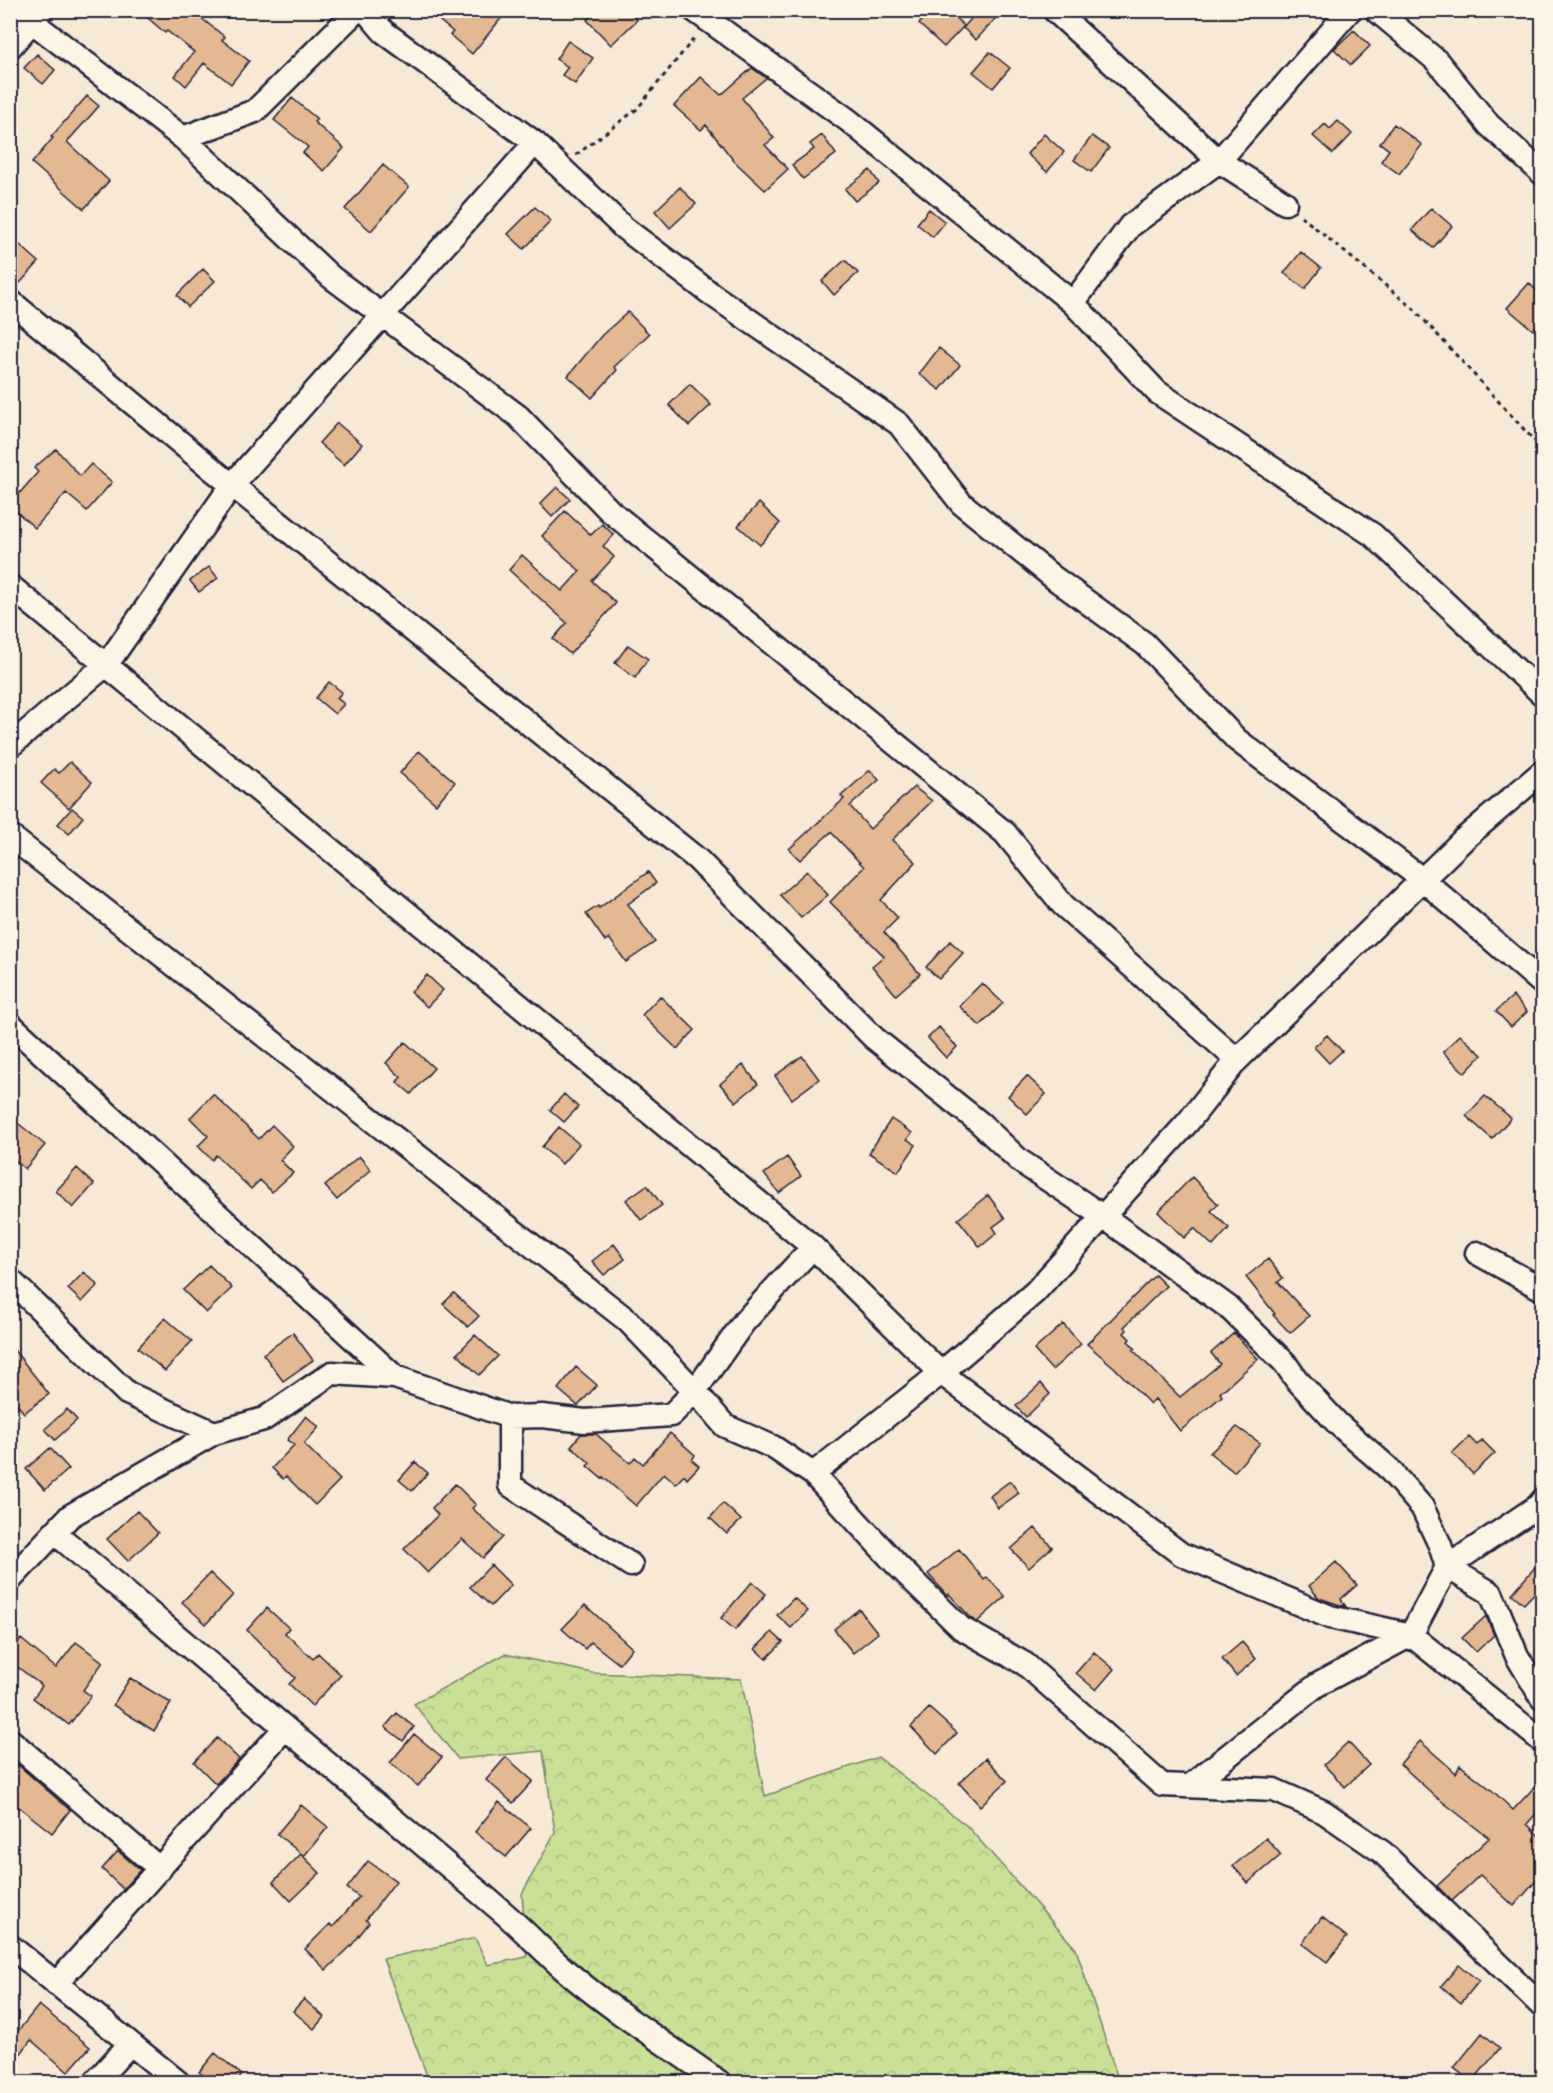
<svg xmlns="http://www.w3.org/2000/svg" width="1553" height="2093" font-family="'Patrick Hand',sans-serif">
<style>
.forest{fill:url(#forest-crowns);stroke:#768168;stroke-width:1.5}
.building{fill:#e3b893;stroke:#22223b;stroke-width:1.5}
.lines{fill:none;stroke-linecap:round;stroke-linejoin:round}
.minor-casing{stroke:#22223b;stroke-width:27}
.path{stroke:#22223b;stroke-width:3;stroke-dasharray:4.5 4.5;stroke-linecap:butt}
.minor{stroke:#fcf5e5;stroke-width:22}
</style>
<defs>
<pattern id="forest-crowns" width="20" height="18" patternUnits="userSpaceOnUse" patternTransform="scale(1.5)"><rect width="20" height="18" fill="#c9e096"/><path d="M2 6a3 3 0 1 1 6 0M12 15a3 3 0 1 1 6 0" fill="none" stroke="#acc082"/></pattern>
</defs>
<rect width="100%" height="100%" fill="#f7e9d5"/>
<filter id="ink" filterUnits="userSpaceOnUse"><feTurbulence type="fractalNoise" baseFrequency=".0167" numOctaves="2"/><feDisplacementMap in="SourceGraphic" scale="12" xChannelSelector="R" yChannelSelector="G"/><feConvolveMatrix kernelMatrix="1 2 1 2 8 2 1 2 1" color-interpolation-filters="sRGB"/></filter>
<g filter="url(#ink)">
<path class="forest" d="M505 1654 592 1673 741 1679 765 1796 878 1757 967 1826 1076 1949 1119 2082H425L426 2073 383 1959 475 1938 488 1965 527 1957 522 1894 555 1832 543 1751 458 1759 414 1704Z"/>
<path class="building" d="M139 10H191L225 37 222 40 249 61 231 84 204 63 186 86 175 76 194 52 167 31 165 33Z
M427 10H508L472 54 450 35 453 32Z
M597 10H628L637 20 611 45 587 20Z
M931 10H947L964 26 944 47 919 24Z
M979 10H1003L976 40 963 28Z
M1354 30 1370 46 1351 65 1334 49Z
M568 41 593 58 575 84 562 75 568 67 556 59Z
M990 52 1010 68 993 88 973 72Z
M37 54 55 70 43 84 24 68Z
M752 68 766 78 742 98 774 138 765 145 788 169 765 190 734 161 706 125 701 130 674 106 701 77 721 95Z
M87 96 99 106 67 142 109 181 84 209 32 163 53 138 51 137Z
M292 98 317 119 314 122 344 148 324 171 303 153 308 147 274 120Z
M1338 121 1352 134 1333 154 1313 136 1325 124 1330 129Z
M1394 124 1422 145 1399 174 1381 161 1389 150 1380 143Z
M1044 134 1064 152 1047 172 1027 154Z
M822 135 836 154 803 179 792 165 814 149 810 144Z
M1092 136 1109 148 1091 172 1074 160Z
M383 165 409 187 371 231 345 209Z
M870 170 879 183 855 201 845 189Z
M680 187 696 204 670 228 655 211Z
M535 207 551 221 524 249 508 234Z
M1431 208 1452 226 1433 248 1412 230Z
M929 209 945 222 933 237 917 224Z
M10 236 39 262 20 283 10 275Z
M1301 252 1321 268 1305 289 1284 273Z
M845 260 858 273 834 295 822 281Z
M203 269 215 281 188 307 177 295Z
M1529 283 1542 296V320L1533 330 1507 308Z
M628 312 649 334 614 367 617 370 592 398 568 376 602 335Z
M939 348 960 365 940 390 919 374Z
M690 384 711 405 689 426 669 405Z
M337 423 362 444 344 465 319 443Z
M56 449 80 476 91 464 112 482 87 511 66 493 35 528 10 506V504L38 472 34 468Z
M557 487 570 499 552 517 540 504Z
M759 503 780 523 760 545 738 526Z
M565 511 591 535 602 524 614 535 603 546 614 557 592 581 616 603 570 654 553 639 567 623 509 570 522 555 562 591 580 571 542 536Z
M209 567 218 578 199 592 190 581Z
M628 645 648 659 635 678 615 663Z
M329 682 342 692 337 698 344 704 335 714 316 698Z
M419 751 455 782 436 804 400 773Z
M70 762 92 782 69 808 41 783 54 769 59 773Z
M870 770 879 780 850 806 870 829 914 787 932 801 892 840 916 862 881 900 898 918 884 932 920 974 896 995 872 966 884 956 830 902 864 867 831 832 800 860 789 849 844 799 841 796Z
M72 808 83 817 69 834 58 824Z
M807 871 828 895 801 918 780 895Z
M648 872 656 883 628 904 655 942 626 962 609 938 605 941 586 914 598 906 599 908Z
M950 941 963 953 939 979 926 967Z
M427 975 443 990 427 1007 411 992Z
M982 983 1003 1003 980 1026 959 1006Z
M660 996 695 1030 677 1049 642 1015Z
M1513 996 1527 1012 1511 1027 1496 1011Z
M939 1027 957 1047 946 1058 928 1038Z
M1327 1035 1342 1051 1329 1063 1314 1047Z
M1460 1035 1482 1055 1465 1073 1443 1052Z
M405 1042 434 1068 411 1094 397 1082 401 1077 386 1063Z
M802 1056 819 1079 792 1099 775 1076Z
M743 1065 758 1084 736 1102 720 1084Z
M1027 1076 1046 1094 1027 1114 1008 1096Z
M213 1094 259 1139 272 1125 293 1146 280 1160 293 1173 272 1192 260 1180 251 1189 216 1155 212 1160 198 1146 208 1136 190 1118Z
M564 1094 578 1107 564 1122 550 1110Z
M1485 1096 1511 1118 1492 1139 1466 1116Z
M891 1119 912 1133 907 1139 916 1145 898 1172 869 1153Z
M19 1124 45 1145 25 1169 10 1156V1134Z
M559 1127 579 1144 562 1164 542 1147Z
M359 1156 371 1170 337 1200 325 1186Z
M787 1157 801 1176 779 1193 764 1174Z
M77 1168 94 1184 73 1208 56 1191Z
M1192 1177 1218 1204 1211 1211 1229 1228 1213 1246 1194 1228 1184 1238 1158 1212Z
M647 1185 662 1205 641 1220 626 1200Z
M988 1195 1005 1218 993 1227 997 1233 980 1247 958 1219Z
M614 1244 625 1259 604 1275 592 1261Z
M1268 1259 1283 1278 1278 1282 1309 1316 1290 1333 1273 1315 1275 1314 1246 1277Z
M209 1265 232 1288 206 1313 183 1290Z
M84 1272 98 1285 82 1302 68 1289Z
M1155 1275 1166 1286 1124 1327 1127 1330 1124 1333 1130 1339 1128 1341 1135 1348 1133 1350 1180 1397 1220 1364 1211 1353 1234 1333 1258 1359 1220 1393 1222 1396 1180 1431 1155 1399 1150 1404 1115 1368 1087 1344Z
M454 1293 479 1316 468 1327 443 1304Z
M165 1318 192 1341 165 1371 138 1348Z
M1063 1324 1081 1344 1052 1370 1034 1350Z
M293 1333 313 1360 283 1381 263 1354Z
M475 1335 498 1356 479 1375 457 1354Z
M10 1345 49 1394 24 1413 10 1396Z
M576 1367 597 1385 578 1406 558 1389Z
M1041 1383 1050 1394 1026 1417 1016 1406Z
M67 1409 77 1420 55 1440 45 1429Z
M306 1416 319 1427 304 1444 340 1480 315 1505 286 1476 283 1479 272 1468 294 1445 287 1440Z
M1237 1427 1260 1443 1234 1472 1210 1453Z
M670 1433 695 1455 692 1460 699 1466 687 1479 684 1475 676 1484 664 1473 636 1506 603 1477 602 1479 587 1466 590 1463 571 1446 581 1434H596L630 1463 635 1457 643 1464Z
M1469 1437 1477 1445 1482 1440 1495 1453 1473 1474 1452 1453Z
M50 1448 69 1469 45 1490 26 1469Z
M415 1462 428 1473 412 1491 399 1480Z
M1010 1481 1019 1493 998 1508 990 1496Z
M455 1484 476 1505 472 1508 503 1537 483 1558 462 1539 428 1573 404 1549 438 1515 432 1508Z
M723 1503 741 1520 727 1534 710 1518Z
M137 1511 158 1533 128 1561 107 1539Z
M1035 1528 1052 1547 1029 1568 1011 1549Z
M959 1549 984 1580 987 1577 1005 1597 977 1622 971 1618 949 1594 948 1596 928 1574Z
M1336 1562 1357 1585 1341 1599 1346 1607 1319 1598 1309 1586Z
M491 1565 511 1585 491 1606 470 1587Z
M1535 1567 1542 1574V1585L1524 1604 1512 1594Z
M210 1573 233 1595 206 1624 182 1602Z
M752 1582 766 1594 735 1630 721 1618Z
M794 1598 808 1611 791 1628 777 1615Z
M585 1605 632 1648 619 1664 591 1642 585 1649 562 1629Z
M267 1608 289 1628 285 1633 313 1659 318 1653 341 1675 312 1706 289 1684 295 1678 247 1630Z
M859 1609 878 1633 853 1653 834 1629Z
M1486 1616 1494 1635 1476 1652 1462 1638Z
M772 1632 783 1642 766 1659 755 1649Z
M21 1639 56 1668 76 1642 103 1662 83 1690 91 1696 69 1725 33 1698 42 1686 10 1661V1652Z
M1242 1642 1256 1659 1236 1676 1222 1659Z
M1094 1652 1114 1669 1096 1690 1076 1673Z
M130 1678 171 1703 154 1731 113 1705Z
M929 1708 957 1733 937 1754 911 1727Z
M397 1713 414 1727 403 1741 385 1727Z
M414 1734 442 1757 418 1786 390 1763Z
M217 1738 239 1759 216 1784 194 1762Z
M1420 1741 1456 1773 1460 1765 1494 1792 1513 1810 1542 1779V1807L1527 1824 1542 1839V1874L1514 1906 1480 1875 1452 1901 1437 1886 1489 1838 1435 1796 1400 1764Z
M1348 1742 1369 1765 1345 1787 1324 1765Z
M506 1757 533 1781 513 1803 486 1780Z
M986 1758 1007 1781 980 1806 959 1783Z
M17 1764 70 1810 52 1833 19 1807 10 1819V1773Z
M499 1802 531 1828 506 1857 475 1832Z
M301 1805 328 1827 304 1856 277 1834Z
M1266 1838 1281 1855 1248 1883 1233 1866Z
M118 1851 140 1870 123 1889 102 1869Z
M301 1854 320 1873 291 1901 273 1882Z
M368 1861 396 1881 366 1920 369 1923 351 1946 326 1970 305 1949 330 1924 333 1927 359 1897 347 1888Z
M1322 1917 1347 1937 1327 1962 1302 1943Z
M1459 1965 1479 1981 1461 2003 1441 1986Z
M304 1999 324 2017 314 2029 293 2011Z
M39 2005 90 2047 68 2072 31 2040 10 2068V2041Z
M1482 2033 1500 2048 1472 2082 1454 2068Z
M215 2053 242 2075 236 2082H211L199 2072Z"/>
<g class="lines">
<g class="minor-casing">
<path id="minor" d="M17 10 183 138 331 277 518 416 610 511 1005 833 1063 905 1237 1060
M365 10 384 32 535 143 624 228 714 296 899 424 961 503 1054 578 1145 644 1237 740 1422 879 1542 983
M694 10 848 120 1073 303 1130 226 1219 161 1285 203
M1054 10 1219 161 1350 10
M1376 10 1437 61 1489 125 1542 173
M10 47 40 12
M183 138 255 111 357 10
M10 301 212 469 697 859 874 1038 980 1123 1020 1161 1104 1217 1228 1307 1285 1363 1296 1379 1338 1424 1387 1467 1422 1507 1440 1545 1447 1567 1411 1635 1317 1685 1191 1785
M1073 303 1157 392 1373 535 1542 694
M10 586 813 1247 941 1373 1035 1292 1188 1122 1237 1060 1464 839 1542 772
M10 746 107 664 232 485 535 143
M10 836 627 1320 695 1391 725 1426 773 1447 813 1474 897 1565 961 1628 1025 1664 1162 1785 1274 1790 1324 1812 1382 1852 1542 2006
M10 1024 395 1377
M1477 1253 1542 1289
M10 1280 127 1393 214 1433
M510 1417 542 1416 585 1421 671 1415 695 1391 744 1322 813 1247
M813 1474 941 1373 1181 1554 1330 1617 1411 1635 1542 1741
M1542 1501 1538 1506 1447 1567 1491 1593 1517 1656 1542 1698
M54 1532 498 1908C522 1928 543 1951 566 1971 614 2012 668 2045 719 2082
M10 1580 70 1516 214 1433 264 1419 332 1373 395 1377 510 1417V1485L631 1565
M10 1740 160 1869
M10 1946 178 2082
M56 1984 285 1728
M95 2082 130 2044"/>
</g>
<path class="path" d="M576 155 637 109 696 36
M1301 216 1414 309 1542 449"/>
<use href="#minor" class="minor"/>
</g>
</g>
<rect width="1553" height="2093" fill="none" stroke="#fcf5e5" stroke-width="36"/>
<rect x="18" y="18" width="1517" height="2057" fill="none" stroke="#22223b" stroke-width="2" filter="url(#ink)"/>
</svg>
